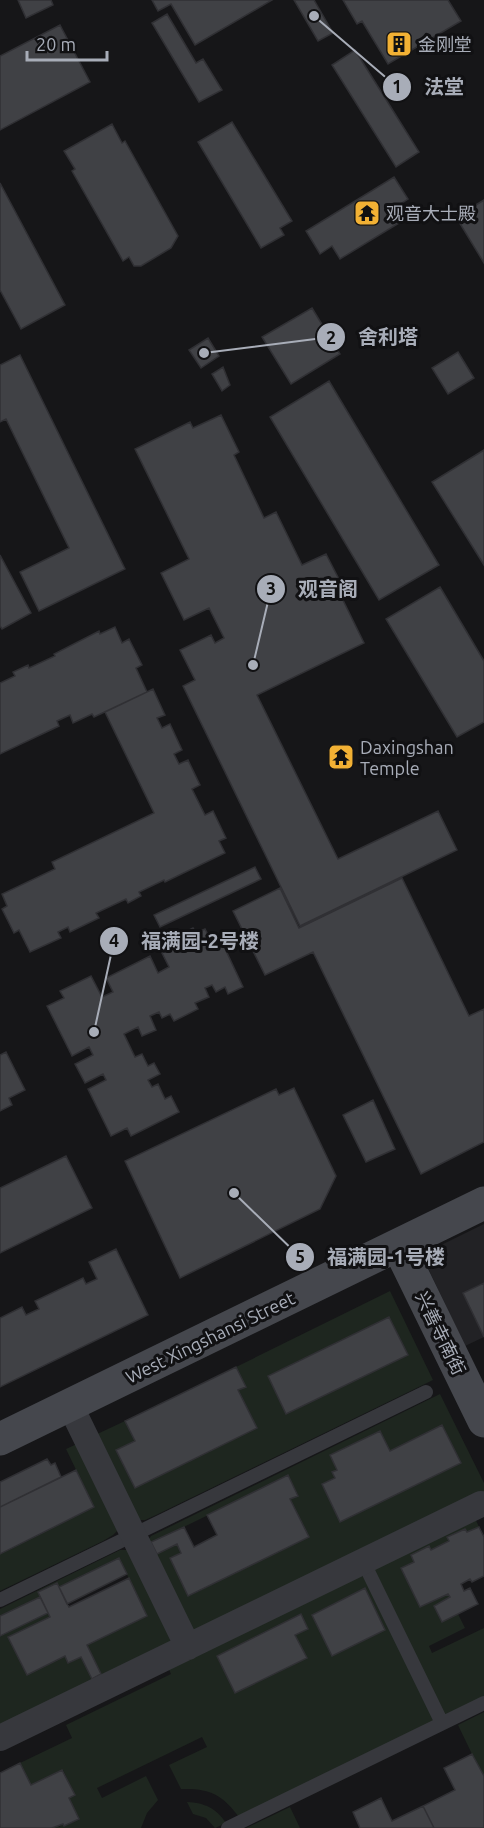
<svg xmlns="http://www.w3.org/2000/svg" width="484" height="1828" font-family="Ubuntu,'Noto Sans SC',sans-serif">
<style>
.built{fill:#222225}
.green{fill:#1e261f;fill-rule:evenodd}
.building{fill:#404145;stroke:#303034;stroke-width:1.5}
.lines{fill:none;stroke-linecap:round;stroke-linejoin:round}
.lane{stroke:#37383d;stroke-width:14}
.street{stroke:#37383d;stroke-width:26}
.secondary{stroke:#45474d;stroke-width:33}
.labels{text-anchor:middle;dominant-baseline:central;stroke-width:6;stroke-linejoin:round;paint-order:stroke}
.poi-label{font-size:18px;fill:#a8adb8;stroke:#111113;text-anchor:start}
.street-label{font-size:18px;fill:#a8adb8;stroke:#111113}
.leader{fill:none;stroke:#a8adb8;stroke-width:2}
.callout-dot{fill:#a8adb8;stroke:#111113;stroke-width:2}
.mark-label{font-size:18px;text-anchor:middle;font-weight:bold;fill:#111}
.callout-label{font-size:20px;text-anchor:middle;font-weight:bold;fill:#a8adb8;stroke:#111113;stroke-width:6;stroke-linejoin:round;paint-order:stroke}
</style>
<rect width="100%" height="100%" fill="#161618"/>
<path class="built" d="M484 1224V1337L465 1346 427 1266 426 1260 433 1249Z"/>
<path class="green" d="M390 1291 433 1380 156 1515 145 1520H138L93 1436 125 1421 135 1441 117 1450 135 1488 256 1428 238 1390 245 1387 236 1367ZM389 1317 407 1355 286 1413 268 1376Z
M440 1394 484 1483V1494L210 1627 191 1631 148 1540 151 1536ZM442 1426 460 1463 340 1522 322 1484 335 1478 332 1472 337 1470 330 1455 380 1431 390 1451ZM288 1476 298 1495 290 1499 309 1537 189 1596 170 1558 181 1553 177 1544 157 1554 151 1543Z
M79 1443 118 1530 113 1535 103 1541 0 1591V1554L94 1507 66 1449Z
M474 1516 479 1527 467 1532 465 1529 447 1537 449 1541 431 1550 411 1555 414 1562 402 1568 420 1607 448 1594 450 1597 434 1606 442 1622 458 1614 465 1628 429 1646 432 1653 484 1628V1697L239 1817C222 1794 209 1788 181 1789L169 1765 207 1747 202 1737 97 1788 102 1798 146 1776 158 1800 147 1813 141 1828H52L58 1825 59 1827 63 1824 65 1826 79 1819 69 1798 75 1795 63 1770 31 1785 20 1763 72 1738 66 1725 171 1674 167 1665ZM365 1589 385 1630 332 1655 312 1615ZM301 1615 308 1629 295 1635 306 1658 235 1693 217 1656Z
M120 1550H127L169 1628 171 1644 0 1730V1636L48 1613 50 1617 8 1637 27 1675 65 1656 69 1663 81 1657 92 1679 101 1674 87 1645 147 1616 119 1558 59 1587 56 1583 38 1592 40 1597 0 1616V1609Z
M484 1712V1776L483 1777 458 1725Z
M187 1802C205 1803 216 1808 226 1823L215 1828 206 1818 193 1814Z
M290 1807 300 1828H246Z"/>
<path class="building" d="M18 0H51L53 5 26 18Z
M152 0H272L195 45 171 4 158 11Z
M294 0H314L333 33 318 41Z
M343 0H448L461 21 388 64 362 21 357 24Z
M167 14 196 63 203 59 222 90 199 102 152 23Z
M60 25 90 82 0 130V56Z
M355 50 419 152 396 167 332 65Z
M232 122 292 221 280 228 284 235 261 248 198 142Z
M112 124 122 143 125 141 178 236 171 248 141 266H134L129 257 123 261 72 171 75 169 64 151Z
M394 177 408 199 396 207 404 220 340 259 332 246 320 254 306 231Z
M0 183 65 305 21 329 0 290Z
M484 200V263L456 217Z
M312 308 340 354 291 384 262 337Z
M208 338 219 356 201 368 189 350Z
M458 352 474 378 448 394 432 368Z
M20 355 125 569 39 611 20 572 69 548 6 419 0 422V365Z
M223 367 230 385 222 391 212 374Z
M329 381 439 565 379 600 270 417Z
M221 415 239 452 234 455 264 518 276 512 302 565 326 554 345 591 340 594 364 643 257 695 338 859 438 811 457 850 300 926 183 686 195 680 180 650 211 635 215 643 224 638 209 608 184 620 161 573 189 559 135 449 190 422 193 428Z
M484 450V565L432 482Z
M0 555 31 613 2 629 0 626Z
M440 587 484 661V722L457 737 386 619Z
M115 627 122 643 129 639 142 665 136 668 147 692 94 717 92 714 73 723 70 715 57 721 59 726 0 754V683L15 676 13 672 28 665 29 668 55 656 54 654 99 631 100 634Z
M153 689 165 715 157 718 162 728 170 724 182 750 174 754 179 764 188 760 200 785 192 789 205 815 213 811 226 838 219 841 225 853 165 882 164 880 139 892 141 896 128 903 126 899 96 913 99 918 70 932 68 927 58 932 61 938 30 952 19 930 14 933 2 909 7 906 2 894 55 869 52 862 154 813 105 712Z
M255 867 261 879 160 927 154 915Z
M402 878 469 1016 484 1009V1142L421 1174 313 952 265 975 233 911 280 888 299 928Z
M193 928 196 933 205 929 213 944 221 940 243 987 228 994 225 987 216 992 212 985 205 988 209 997 195 1003 198 1009 174 1021 170 1014 162 1018 159 1012 150 1016 156 1030 142 1036 138 1027 124 1034 135 1057 142 1054 148 1066 154 1063 160 1074 148 1080 152 1087 158 1084 165 1099 171 1096 179 1112 131 1136 127 1128 111 1136 88 1089 106 1080 103 1074 85 1083 75 1064 93 1055 89 1047 72 1056 47 1006 64 998 60 991 91 976 102 997 113 992 106 978 150 956 158 973 169 967 161 951 172 945 169 940Z
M6 1052 25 1090 9 1098 12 1105 0 1111V1055Z
M294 1088 336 1176 320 1209 180 1278 125 1161 276 1089 279 1095Z
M373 1100 395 1149 366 1162 343 1115Z
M66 1156 92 1208 0 1253V1188Z
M116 1249 148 1315 0 1387V1318L22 1307 26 1315 39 1309 35 1301 83 1278 86 1284 97 1279 89 1262Z
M484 1283V1337L463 1293Z
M389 1317 408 1355 286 1414 268 1376Z
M236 1367 246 1387 238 1390 257 1428 135 1488 116 1450 135 1441 125 1421Z
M442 1425 461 1463 340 1522 322 1484 335 1478 332 1472 337 1470 330 1455 380 1431 390 1451Z
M47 1459 51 1465 55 1463 61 1477 0 1507V1482Z
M76 1470 94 1507 0 1554V1507Z
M288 1475 298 1496 290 1499 309 1537 188 1596 170 1558 181 1553 177 1544 157 1554 151 1542 184 1527 194 1547 217 1535 207 1515Z
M479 1527 484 1537V1576L472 1582 470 1579 461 1584 464 1591 470 1588 478 1604 442 1622 434 1606 450 1597 448 1594 420 1607 401 1568 414 1562 411 1555 429 1546 431 1550 449 1541 447 1537 465 1529 467 1532Z
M119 1558 127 1574 67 1604 59 1587Z
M129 1578 147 1616 87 1645 101 1674 92 1679 81 1657 68 1663 65 1656 27 1675 8 1637 50 1617 38 1592 57 1583 69 1607Z
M365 1588 385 1630 332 1656 312 1615Z
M40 1597 48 1613 0 1636V1616Z
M301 1614 308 1629 295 1635 307 1658 235 1693 217 1656Z
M472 1754 484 1776V1828H434L423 1806 455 1790 444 1768Z
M20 1763 31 1785 62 1770 75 1795 69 1798 79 1819 64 1826 63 1824 52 1828H0V1773Z
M381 1798 392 1821 423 1806 434 1828H360L353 1812Z"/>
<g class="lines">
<path class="lane" d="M363 1561 440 1719
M0 1600 426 1392
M228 1828 484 1703"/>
<path class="street" d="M70 1405 188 1647
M0 1738 481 1504"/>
<path class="secondary" d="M398 1245 484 1421
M0 1439 484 1203"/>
</g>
<defs>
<g id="building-square" transform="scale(1.35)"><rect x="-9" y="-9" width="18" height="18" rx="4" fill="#f2b134" stroke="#111113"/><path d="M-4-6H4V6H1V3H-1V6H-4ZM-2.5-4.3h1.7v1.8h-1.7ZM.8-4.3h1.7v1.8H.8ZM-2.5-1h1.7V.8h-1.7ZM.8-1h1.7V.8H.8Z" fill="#111"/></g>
<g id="temple-square" transform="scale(1.35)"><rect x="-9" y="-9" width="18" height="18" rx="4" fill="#f2b134" stroke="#111113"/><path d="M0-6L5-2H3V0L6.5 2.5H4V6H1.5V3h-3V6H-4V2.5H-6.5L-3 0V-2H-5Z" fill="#111"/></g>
</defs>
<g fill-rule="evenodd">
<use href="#building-square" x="399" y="44"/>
<use href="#temple-square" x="367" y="213"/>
<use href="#temple-square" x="341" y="757"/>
</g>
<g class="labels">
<g class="poi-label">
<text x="418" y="44">金刚堂</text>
<text x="386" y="213">观音大士殿</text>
<text x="360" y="747">Daxingshan<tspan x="360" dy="21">Temple</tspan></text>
</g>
<g class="street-label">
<text transform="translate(441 1333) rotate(64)">兴善寺南街</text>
<text transform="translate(210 1337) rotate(-26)">West Xingshansi Street</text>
</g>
</g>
<path class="leader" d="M314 16L397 87M204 353L331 337M253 665L271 589M94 1032L114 941M234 1193L300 1257"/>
<g class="callout-dot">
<circle cx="314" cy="16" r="6"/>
<circle cx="204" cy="353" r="6"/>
<circle cx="253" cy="665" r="6"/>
<circle cx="94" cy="1032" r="6"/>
<circle cx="234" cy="1193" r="6"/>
<circle cx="397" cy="87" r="15"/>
<circle cx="331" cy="337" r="15"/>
<circle cx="271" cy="589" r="15"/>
<circle cx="114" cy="941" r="15"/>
<circle cx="300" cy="1257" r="15"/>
</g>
<g class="mark-label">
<text x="397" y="93">1</text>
<text x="331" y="344">2</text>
<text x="271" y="595">3</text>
<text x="114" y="947">4</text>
<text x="300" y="1263">5</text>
</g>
<g class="callout-label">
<text x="444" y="94">法堂</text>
<text x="388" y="344">舍利塔</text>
<text x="328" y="596">观音阁</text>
<text x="200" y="948">福满园-2号楼</text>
<text x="386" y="1264">福满园-1号楼</text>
</g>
<path d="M27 51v9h80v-9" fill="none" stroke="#a8adb8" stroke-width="3"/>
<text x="36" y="51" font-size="18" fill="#a8adb8" stroke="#111113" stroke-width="4.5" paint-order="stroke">20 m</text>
</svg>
